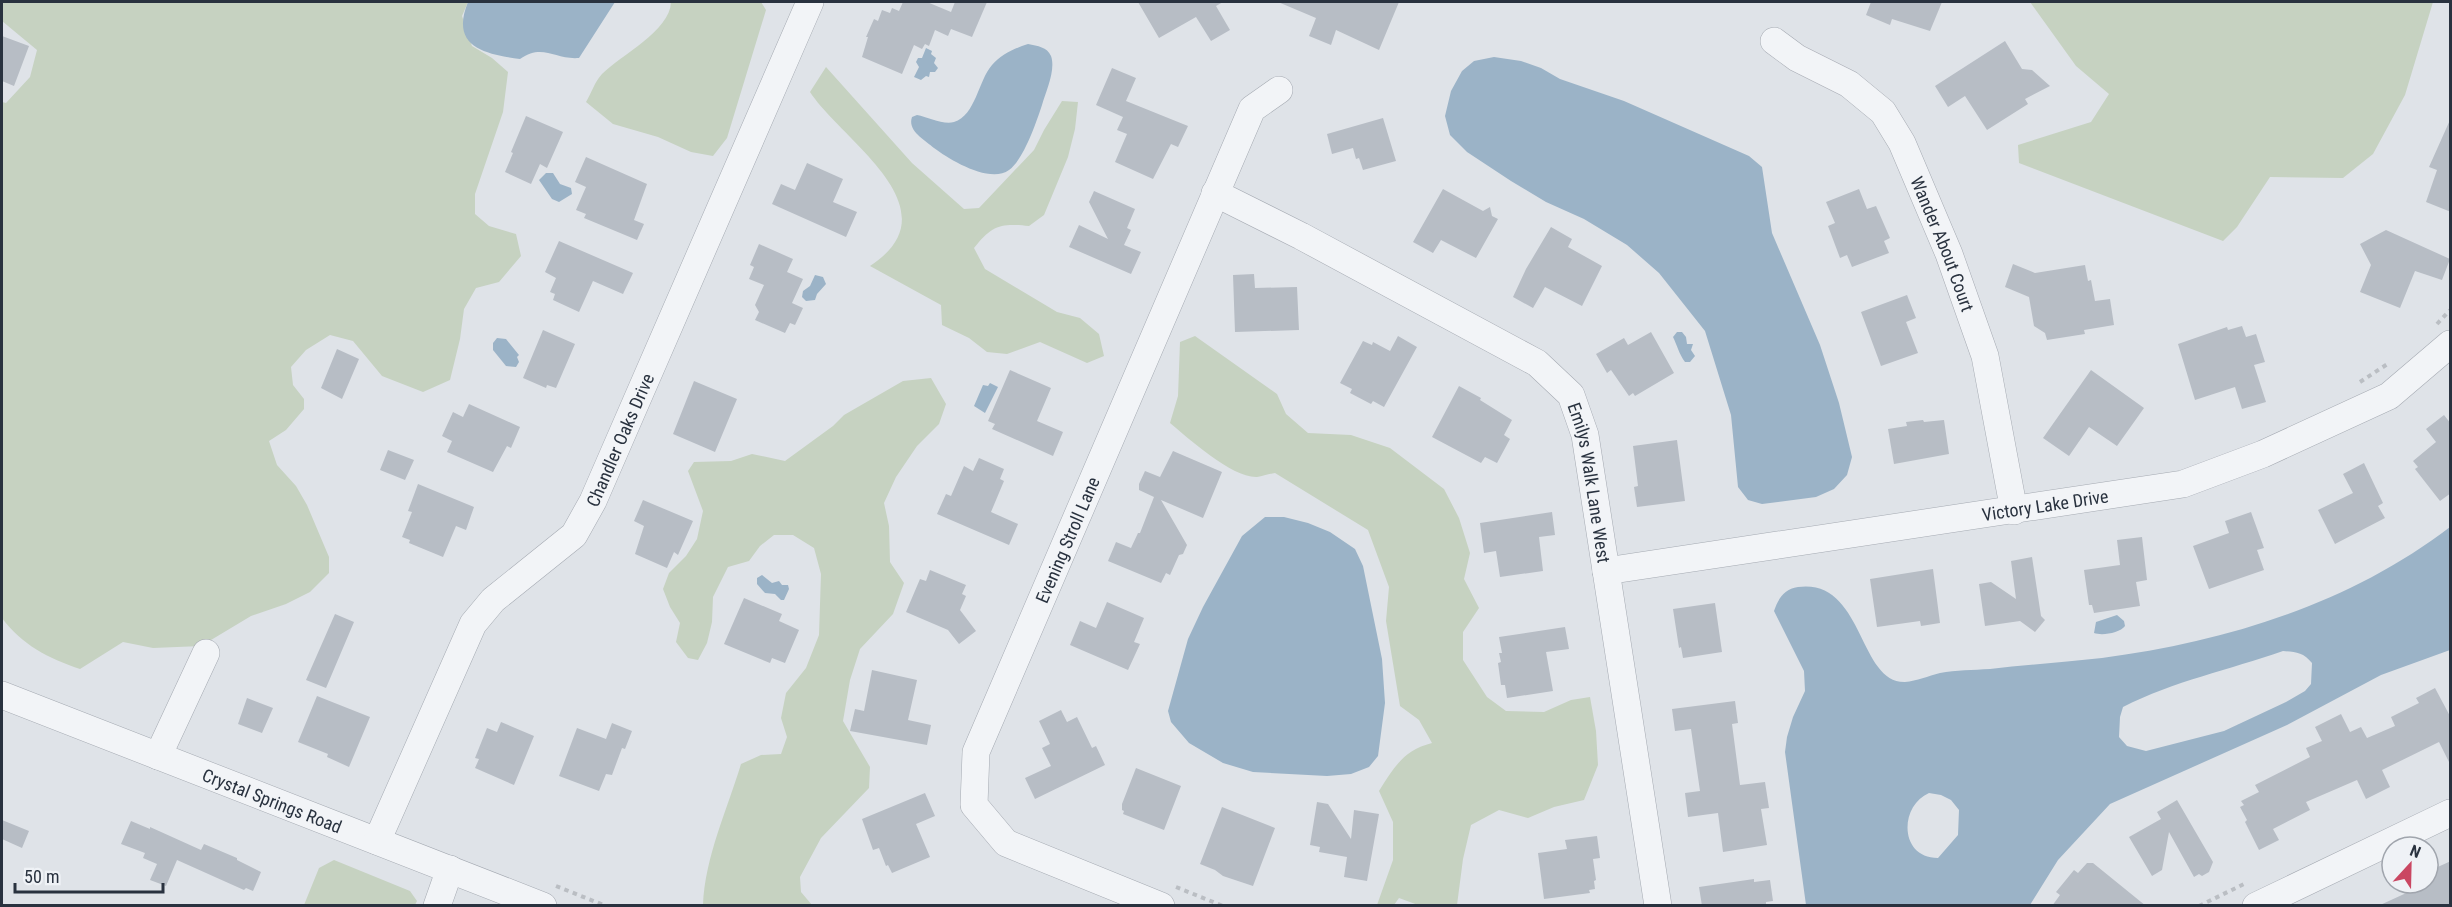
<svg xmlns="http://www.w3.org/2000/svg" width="2452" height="907" font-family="'Roboto Condensed',sans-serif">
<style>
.green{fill:#c6d2c1}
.water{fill:#9bb3c7;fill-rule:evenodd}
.building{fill:#b7bdc5}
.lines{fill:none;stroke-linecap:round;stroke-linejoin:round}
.minor-casing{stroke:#a5aab2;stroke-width:28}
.path{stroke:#babec3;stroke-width:4;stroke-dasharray:4.5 4.5;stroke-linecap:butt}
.minor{stroke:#f2f4f7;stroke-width:27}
.labels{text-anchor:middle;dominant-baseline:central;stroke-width:4.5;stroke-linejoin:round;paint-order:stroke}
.street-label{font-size:18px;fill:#29323f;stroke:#eff2f6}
</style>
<rect width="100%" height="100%" fill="#dfe3e8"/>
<path class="green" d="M2 2H468L462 16 472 46 492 58 508 72 503 112 475 194V214L489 226 516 234 521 256 499 282 476 288 464 309 460 339 450 380 423 392 382 376 353 341 330 335 306 350 291 367 293 385 304 399V409L286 430 269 441 277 465 296 486 307 505 329 557V573L310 592 286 604 251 616 201 646 153 648 123 642 80 669C48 658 22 645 2 618V102L6 103 30 77 37 50 2 21Z
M671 2H761L766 10 727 138 713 156 691 152 658 137 613 124 586 102C591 94 595 81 602 74 621 55 670 31 671 2Z
M2030 2H2433L2405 95 2373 154 2343 178 2270 177 2237 227 2223 241 2019 163 2018 145 2091 122 2109 94 2076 66Z
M826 67 912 163 964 209 979 208 1034 150 1044 130 1062 101 1078 102 1075 129 1068 157 1044 215 1029 226C1001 223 992 225 974 248L985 269 1057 312 1080 318 1099 334 1104 356 1087 363 1040 342 1007 354 987 352 969 338 942 325 941 305 870 266C957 209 842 141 810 92Z
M1195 336 1277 394 1286 414 1308 433 1351 435 1390 448 1444 489 1459 518 1470 553 1464 579 1479 608 1463 632V660L1487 697 1506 711 1544 712 1571 700 1590 697 1596 731 1598 765 1584 800 1554 807 1528 818 1499 810 1471 825 1463 859 1457 905H1418L1399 898 1394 905H1377L1393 860V822L1379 791C1394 767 1404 750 1432 743L1419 720 1400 706 1386 621 1389 587 1368 530 1275 473C1269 474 1263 476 1257 477 1232 478 1188 438 1170 423L1178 396 1180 342Z
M931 378 946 404 939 424 917 446 896 477 884 503 889 526 890 562 904 583 893 614 860 649 850 680 843 721 870 767 869 788 821 838 800 877 801 892 812 905H703C705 857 727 810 741 764L761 755 781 754 787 737 781 718 786 693 806 668 819 635 821 574 814 548 793 535H774L760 546 749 561 728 567 713 597 712 622 707 643 698 660 688 658 676 642 680 623 670 607 663 589 669 573 686 556 697 539 703 511 688 471 694 462 731 461 752 454 785 461 833 426 844 415 903 381Z
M334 860 410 891 417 901 415 905H304L319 868Z"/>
<path class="water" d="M468 2H615L579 58C555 60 543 43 520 59 483 54 450 46 468 2Z
M1028 44C1038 46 1047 47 1051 56 1056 70 1046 91 1042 105 1036 123 1024 159 1009 170 990 184 950 160 934 148 925 140 907 131 912 117L917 115C928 117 943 125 954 122 976 115 978 81 992 65 1002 54 1015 48 1028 44Z
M926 48 932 51 931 54 936 58 934 63 938 68 935 72H930L929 77 926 76 921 80 914 77 919 67 916 62 918 58H922Z
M1494 57 1521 61 1541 68 1560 79 1624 101 1749 156 1762 167 1772 233 1820 345 1839 403 1852 457 1847 475 1834 489 1816 497 1762 504 1748 500 1738 487 1731 415 1705 331 1659 273 1627 245 1584 219 1546 202 1511 181 1467 152 1450 135 1445 116 1451 91 1462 71 1474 61Z
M546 173H553L560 184 571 188 572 194 559 202 552 199 539 180Z
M815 275 823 277 826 284 817 294 815 300 806 301 802 297 803 291 810 286Z
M1677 332H1682L1686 337 1687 344H1693L1691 350 1695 356 1690 362H1685C1679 354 1677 345 1673 337Z
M497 338 506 339 519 355 517 357 519 362 516 367 506 366 493 350V343Z
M990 383 998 387 985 413 974 406 983 385 988 386Z
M1265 517H1284L1308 523 1330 532 1355 549 1363 566 1382 659 1385 703 1378 756 1369 767 1351 774 1327 776 1253 772 1223 763 1189 743 1171 722 1168 711 1188 639 1203 607 1242 536Z
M2450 527V650L2381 675 2287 725 2110 804 2058 860 2030 905H1806L1785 752 1787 737 1793 717 1805 691 1804 671 1774 611C1778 599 1784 589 1798 587 1864 578 1858 683 1905 682 1917 681 1928 676 1940 673 1956 670 1973 670 1990 669 2027 665 2065 662 2102 658 2226 642 2351 603 2450 527ZM2283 651C2296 652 2303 652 2312 663L2311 684 2305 691 2286 702 2224 731 2146 751 2127 746 2119 737 2120 717 2123 707C2174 681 2229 670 2283 651ZM1929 793 1941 795 1951 800 1959 810 1958 835 1938 858C1899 858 1899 806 1929 793Z
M762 575 772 583 779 581 782 585H788L789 589 784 600H781L775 594 765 593 757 584V578Z
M2117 615 2124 621 2125 626C2120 633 2102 636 2094 633L2096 622Z"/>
<path class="building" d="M903 2H927L951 12 955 2H987L972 37 951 29 948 36 935 30 929 46 925 44 922 49 914 45 902 74 862 57 868 37H866L874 19 878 21 882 10 890 13 892 8 899 11Z
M1138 2H1223L1216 6 1230 30 1211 41 1196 17 1159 38Z
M1278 2H1399L1379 50 1336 30 1331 45 1309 36 1316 18Z
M1871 2H1942L1930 31 1892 19 1890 25 1866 15Z
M2 36 29 46 14 86 2 81Z
M2005 41 2022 69 2032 70 2050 86 2025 99 2028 104 1987 130 1965 96 1948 107 1935 86Z
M1112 68 1136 78 1126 101 1188 126 1178 147 1171 144 1153 179 1115 162 1127 134 1117 130 1123 117 1096 105Z
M526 116 563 132 547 168 540 164 531 184 505 172 513 153 511 152Z
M1383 118 1396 161 1363 170 1359 158 1356 159 1353 148 1332 154 1327 134Z
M2450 120H2451V212L2426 202 2437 170 2429 167Z
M586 157 647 184 634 220 644 224 637 240 584 218 586 214 576 210 586 187 575 182Z
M807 163 843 179 833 202 857 212 846 237 772 204 781 184 795 190Z
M1443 189 1483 211 1490 207 1492 216 1498 219 1476 258 1441 240 1433 253 1413 242Z
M1859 189 1867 209 1876 206 1890 238 1884 241 1889 253 1852 267 1847 255 1840 258 1828 226 1835 223 1826 202Z
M1094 191 1135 209 1127 228 1131 230 1124 245 1141 252 1131 274 1069 247 1079 225 1108 239 1089 202Z
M1551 227 1572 239 1568 247 1602 266 1582 306 1545 287 1533 308 1513 297 1526 269Z
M2386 230 2450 259 2442 280 2415 271 2400 308 2360 292 2371 265 2360 244Z
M559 241 633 273 623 294 593 281 579 312 553 300 555 294 550 292 556 278 545 272Z
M759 244 793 259 787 272 803 279 792 303 803 308 795 325 790 323 785 333 755 320 759 312 755 305 764 285 749 279 754 267 750 265Z
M2013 264 2035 273 2085 265 2088 281 2091 280 2095 301 2110 299 2114 325 2084 330 2085 334 2047 340 2045 333 2034 326 2029 297 2005 287Z
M1254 274 1255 288 1297 287 1299 330 1235 332 1233 275Z
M1907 295 1916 318 1906 322 1918 353 1881 366 1861 312Z
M2242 326 2246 337 2256 334 2265 362 2254 365 2266 402 2242 409 2235 387 2195 400 2178 344 2227 327 2228 330Z
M543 330 575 344 556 388 547 385 546 388 523 378Z
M1651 332 1674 373 1635 396 1633 393 1629 396 1611 370 1607 373 1596 354 1624 338 1628 345Z
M1398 336 1417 347 1384 407 1373 401 1371 404 1350 393 1352 389 1340 383 1363 341 1372 345 1373 342 1390 351Z
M337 349 359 359 342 399 321 388Z
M1010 370 1051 388 1037 421 1063 432 1053 456 992 429 995 424 988 421Z
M2091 370 2144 408 2117 446 2089 427 2069 456 2043 438Z
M694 381 737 399 715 452 673 434Z
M1459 386 1481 398 1480 400 1512 420 1504 435 1510 439 1497 463 1485 457 1481 463 1432 437Z
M469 404 520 427 511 448 507 446 493 472 447 452 452 441 442 436 453 412 463 417Z
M2444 415 2451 424V493L2440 501 2415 469 2418 467 2413 461 2436 442 2426 429Z
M1923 420 1924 422 1944 420 1949 454 1894 464 1888 429 1907 426 1906 422Z
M1677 440 1685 501 1637 507 1634 487 1638 486 1633 446Z
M388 450 414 460 405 480 380 470Z
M1173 451 1222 472 1203 518 1161 500 1187 545 1183 554 1179 555 1170 575 1166 573 1161 583 1108 561 1116 542 1131 548 1138 533H1140L1154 497 1139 490V484L1145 471 1160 477Z
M979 458 1004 469 1000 479 1004 481 991 512 1018 524 1009 545 937 514 946 494 951 496 964 466 973 471Z
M2364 463 2383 503 2378 506 2385 518 2335 544 2318 510 2353 493 2343 474Z
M418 484 474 507 466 530 456 526 443 557 409 543 410 540 402 537 412 512 408 511Z
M643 500 693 521 678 555 674 552 667 568 635 554 644 526 634 521Z
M1552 512 1555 535 1539 537 1543 571 1500 577 1496 551 1484 553 1480 523Z
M2251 512 2264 548 2257 550 2264 570 2209 589 2193 546 2229 533 2225 521Z
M2142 537 2147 580 2136 582 2140 606 2094 613 2092 605H2089L2084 570 2120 565 2117 540Z
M2032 557 2041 616 2045 620 2035 632 2020 621 1985 626 1979 584 1991 582 2016 599 2011 561Z
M1933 569 1940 623 1921 626 1920 621 1877 627 1870 579Z
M930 570 966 585 962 594 966 596 960 610 976 631 959 644 948 630 906 612 920 579 926 581Z
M744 598 782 614 779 621 799 630 785 663 772 658 770 663 724 644Z
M1107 602 1144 618 1134 642 1140 644 1128 670 1070 645 1080 621 1096 628Z
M1715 603 1722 652 1683 658 1681 647 1679 648 1673 609Z
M335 614 354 622 326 688 306 680Z
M1565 627 1569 649 1546 652 1553 691 1507 698 1505 685H1501L1498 663 1501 662 1499 653H1502L1499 637Z
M872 670 917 680 908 720 931 725 927 745 850 731 855 709 864 711Z
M2435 688 2451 718V766L2439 742 2382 770 2390 787 2366 799 2357 780 2306 802 2310 810 2273 829 2279 840 2259 850 2245 822 2247 820 2240 807 2244 805 2241 801 2259 792 2255 785 2310 757 2306 748 2322 741 2315 727 2341 714 2350 732 2361 727 2367 738 2395 726 2391 717 2419 703 2416 698Z
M317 696 370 717 349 767 327 757 328 754 298 742Z
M247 698 273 708 262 733 238 724Z
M1735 701 1738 723 1732 724 1740 785 1765 782 1769 808 1761 809 1767 845 1723 852 1718 813 1688 817 1685 793 1700 791 1691 729 1675 731 1672 709Z
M1061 710 1067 722 1077 717 1092 748 1096 746 1105 765 1035 799 1025 778 1051 766 1042 748 1050 744 1039 721Z
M501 722 534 736 514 785 475 768 479 759 475 758 487 728 497 732Z
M612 723 632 731 625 749 622 748 612 775 606 774 599 791 559 776 577 728 606 739Z
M1136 768 1181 786 1164 830 1123 814 1124 811 1122 810V804Z
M925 793 935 816 916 824 930 857 892 873 888 865 886 866 879 848 873 850 862 819Z
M2177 800 2213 862 2209 872 2202 876 2199 874 2194 877 2169 832 2162 870 2152 876 2129 837 2161 819 2157 812Z
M1317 802 1328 804 1351 839 1354 810 1379 814 1367 881 1344 877 1347 857 1319 852 1320 847 1310 845Z
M1222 807 1275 828 1253 886 1223 876 1215 870 1200 864Z
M2 820 29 831 22 848 2 839Z
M131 821 150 829V827L201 850 204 844 237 858V860L261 872 253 891 246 888 244 890 177 860 166 886 150 880 157 864 143 858 145 853 121 844Z
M1597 836 1600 858 1593 859 1596 880 1594 881 1595 889 1589 890 1590 893 1544 899 1538 853 1567 849 1565 840Z
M2451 861V906H2378L2428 883 2435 878 2431 870Z
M2087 863H2093L2146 906H2052L2060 895 2056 892 2074 870 2078 873Z
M1754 879V882L1770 880 1773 901 1766 902V906H1702L1699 887Z"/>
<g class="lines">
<g class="minor-casing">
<g id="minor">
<path id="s1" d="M1774 41 1797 58 1849 84 1883 112 1902 143 1949 254 1985 356 2014 511"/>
<path id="s2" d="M1215 193 1301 236 1537 363 1571 395 1585 435 1658 906"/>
<path id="s3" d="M1606 571 2183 484 2263 454 2389 396 2450 344"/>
<path id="s4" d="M2 695 543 906"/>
<path d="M158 756 206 653"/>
<path id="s5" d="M377 841 473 624 493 600 574 535 593 501 810 2"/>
<path d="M437 906 450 869"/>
<path id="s6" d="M1161 906 1006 843 974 805 976 752 1252 109 1279 90"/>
<path d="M2256 906 2450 813"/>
</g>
</g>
<path class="path" d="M2437 324 2450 310
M2360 382 2389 363
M556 886 606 906
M1176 887 1223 906
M2199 906 2246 883"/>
<use href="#minor" class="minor"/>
</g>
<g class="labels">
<g class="street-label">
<text stroke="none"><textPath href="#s1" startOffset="276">Wander About Court</textPath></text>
<text stroke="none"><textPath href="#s5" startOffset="478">Chandler Oaks Drive</textPath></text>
<text stroke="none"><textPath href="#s2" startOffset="501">Emilys Walk Lane West</textPath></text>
<text stroke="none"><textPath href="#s3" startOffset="444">Victory Lake Drive</textPath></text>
<text stroke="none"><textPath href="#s6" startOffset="501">Evening Stroll Lane</textPath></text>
<text stroke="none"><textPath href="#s4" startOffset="290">Crystal Springs Road</textPath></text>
</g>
</g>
<rect width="2452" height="907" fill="none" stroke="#29323f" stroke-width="6"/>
<g transform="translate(2410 865) rotate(22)"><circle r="28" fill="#eff2f6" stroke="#a0a5ad" stroke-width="1.5"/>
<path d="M0-4.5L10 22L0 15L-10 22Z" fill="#ca4762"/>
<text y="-9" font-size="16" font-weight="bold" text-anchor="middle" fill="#29323f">N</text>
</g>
<path d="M15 883v9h148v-9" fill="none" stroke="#29323f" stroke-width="3"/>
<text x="24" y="883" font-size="18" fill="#29323f" stroke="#eff2f6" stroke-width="4.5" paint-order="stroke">50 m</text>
</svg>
